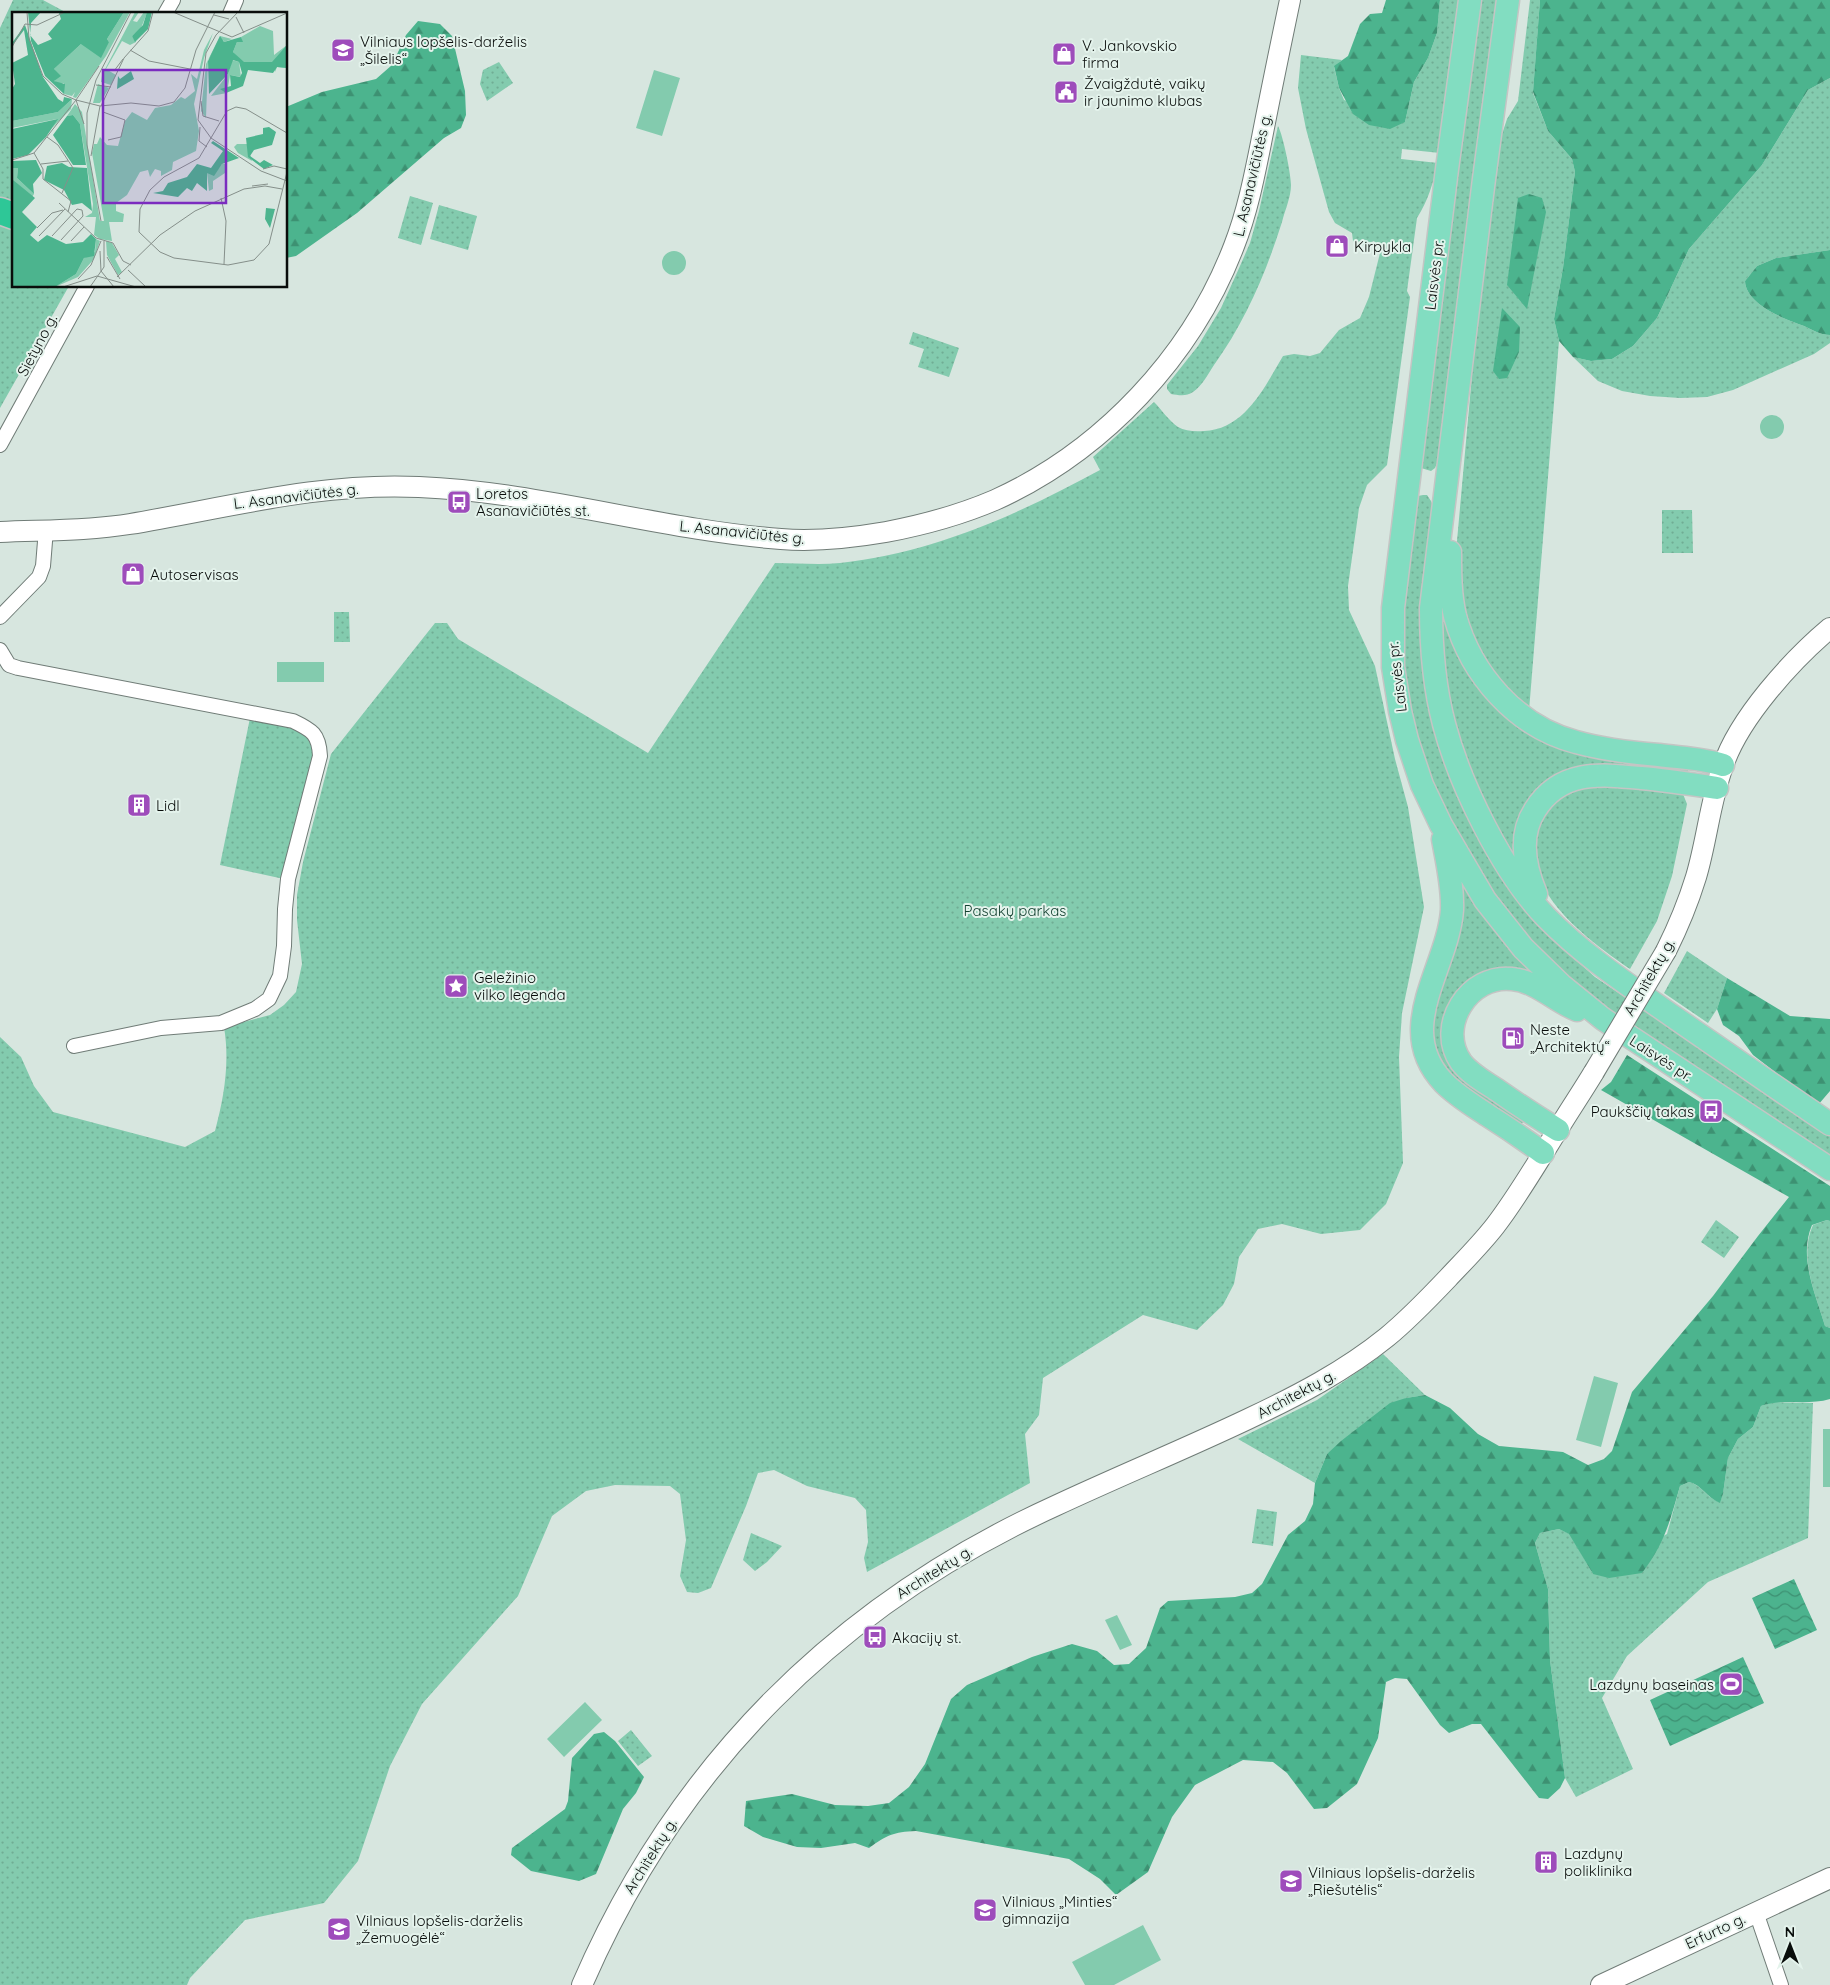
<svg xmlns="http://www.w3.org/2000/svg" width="1830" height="1985" font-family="Quicksand,sans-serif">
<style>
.grass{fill:url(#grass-dots)}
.forest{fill:url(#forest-firs)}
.garden{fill:#83cbae}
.water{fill:url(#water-waves)}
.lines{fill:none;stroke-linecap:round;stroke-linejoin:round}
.street-casing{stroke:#707c77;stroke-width:16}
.secondary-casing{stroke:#707c77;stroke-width:22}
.primary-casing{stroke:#c4c5c4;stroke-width:25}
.highway-casing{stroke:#c4c5c4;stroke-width:29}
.street{stroke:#fff;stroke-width:14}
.secondary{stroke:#fff;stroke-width:20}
.primary{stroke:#82ddc1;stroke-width:22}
.highway{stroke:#2ec797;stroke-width:26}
.secondary-bridge-casing{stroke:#707c77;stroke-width:22;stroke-linecap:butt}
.secondary-bridge{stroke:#fff;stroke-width:20}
.labels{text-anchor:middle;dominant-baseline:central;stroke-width:4;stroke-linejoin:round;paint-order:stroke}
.poi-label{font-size:15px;fill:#090d0b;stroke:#e4f3ec;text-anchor:start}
.street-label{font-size:15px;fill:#090d0b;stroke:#e4f3ec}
.park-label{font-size:15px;fill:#144131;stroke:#e4f3ec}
.inset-road{fill:none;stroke:#858f8a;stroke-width:1}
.view{fill:#7b2cbf;fill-opacity:0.15;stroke:#7b2cbf;stroke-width:2.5}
.inset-edge{fill:none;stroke:#090d0b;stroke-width:2.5}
</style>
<defs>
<pattern id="grass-dots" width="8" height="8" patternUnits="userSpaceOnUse" patternTransform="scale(1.25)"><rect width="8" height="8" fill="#83cbae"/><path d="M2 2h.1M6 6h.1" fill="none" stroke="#70ad94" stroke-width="1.8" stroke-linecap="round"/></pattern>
<pattern id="forest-firs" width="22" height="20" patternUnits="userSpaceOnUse" patternTransform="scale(1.25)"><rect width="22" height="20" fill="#4cb48e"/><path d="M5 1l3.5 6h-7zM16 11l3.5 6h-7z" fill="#3d9172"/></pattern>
<pattern id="water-waves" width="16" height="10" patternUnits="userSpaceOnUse" patternTransform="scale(1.25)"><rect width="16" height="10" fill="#4cb38e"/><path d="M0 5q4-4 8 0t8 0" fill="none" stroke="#3d9072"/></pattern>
</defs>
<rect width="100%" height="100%" fill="#d7e6df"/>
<path class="grass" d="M13 0H43L69 14H14V203L0 198V28Z
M1440 0H1461L1440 153 1402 149 1401 159 1438 163C1433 183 1428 201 1417 218L1407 291 1410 297 1387 465 1367 485 1359 508 1348 586 1349 610 1375 666 1395 759 1408 807 1424 907 1402 1013 1399 1057 1403 1163 1386 1204 1360 1230 1321 1234 1282 1224 1258 1229 1239 1257 1234 1284 1223 1305 1197 1330 1143 1315 1043 1378 1039 1415 1025 1434 1030 1483 867 1572 864 1558 868 1542 866 1510 855 1498 807 1486 774 1470 758 1473 746 1506 711 1588 698 1593 687 1592 680 1576 686 1540 680 1494 670 1486 615 1485 586 1491 552 1516 518 1596 422 1704 390 1766 358 1861 324 1903 245 1920 190 1978 187 1985H0V1037L21 1057 34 1086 53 1112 185 1147 215 1131C224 1097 230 1063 224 1027L270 1015 284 1005 296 992 302 964 297 920V895L303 862 331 754 435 623H447L458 639 648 753 775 563C796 563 819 565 840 563 935 552 1017 515 1100 470L1093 457 1154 402C1161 409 1169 421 1178 427 1185 431 1195 432 1204 431 1245 429 1264 388 1283 356L1294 354 1310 356 1320 353 1339 330 1360 318 1369 297 1380 253 1379 247 1374 241 1360 246 1353 241 1352 233 1335 223 1329 212 1306 129 1298 88 1301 55 1342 60 1334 67 1339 88 1344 100 1405 122 1414 82 1428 58 1437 33Z
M1480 0H1499L1438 461 1435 468 1431 471 1421 468 1420 460Z
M1530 0H1540L1533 93 1548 131 1572 159 1575 172 1563 268 1554 319 1559 341 1529 711 1516 702 1473 646 1455 563 1475 342 1498 146 1507 119 1518 101Z
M499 62 513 83 487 101 480 84 483 70Z
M1830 78V250L1776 258 1757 266 1745 281C1746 305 1785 319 1804 326 1812 330 1821 335 1830 335V343L1814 354 1733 390 1707 397 1680 398 1650 396 1622 391 1598 381 1573 357 1591 361 1612 359 1633 346 1657 318 1689 249 1762 165 1808 90Z
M1278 126C1283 135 1291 174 1291 185 1291 197 1285 210 1282 222 1266 273 1245 322 1214 365 1208 374 1202 386 1193 392 1186 397 1178 395 1171 394L1167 389V385L1198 346 1221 308 1240 266 1250 243 1259 211Z
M410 196 433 203 421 245 398 238Z
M439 205 477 216 468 250 430 239Z
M0 221 14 225V286H69L0 408Z
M913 332 959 348 949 377 918 367 924 349 909 344Z
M1423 495H1427L1431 501 1433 507 1422 613 1421 655 1426 695 1481 839 1509 889 1551 938 1595 977 1830 1135V1159L1581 993 1505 916 1437 797 1410 717 1399 643 1418 496Z
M1662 510H1692L1693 553H1662Z
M1442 603 1506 715 1688 766V773C1651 771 1585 754 1555 777 1548 782 1521 844 1515 856L1483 802 1462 751 1449 705 1443 668Z
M334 612H349L350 642H334Z
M250 718 287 726 305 732 316 751 284 879 220 865Z
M1586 783 1681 789 1687 804 1672 876 1657 921 1630 969C1590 941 1526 896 1535 840 1537 826 1545 809 1556 799 1564 792 1577 788 1586 783Z
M1462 885C1483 917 1505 946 1533 973L1509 969 1445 1029 1524 1120 1520 1127 1463 1089 1438 1060 1431 1028Z
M1687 951 1727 978 1717 1009 1708 1023 1664 993Z
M1716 1220 1739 1237 1724 1258 1701 1242Z
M1827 1220 1830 1221V1328L1825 1326C1816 1295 1798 1257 1813 1225Z
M1383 1354 1425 1395 1406 1398 1327 1454 1315 1483 1238 1439 1317 1400Z
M1773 1402 1813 1403 1808 1538 1708 1582 1627 1656 1602 1698 1633 1769 1576 1797 1565 1778 1550 1660 1548 1589 1535 1543 1540 1533 1559 1529 1570 1534 1593 1574 1667 1534 1680 1486 1689 1482C1702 1485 1707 1499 1720 1502L1723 1494 1728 1458 1738 1439 1753 1427 1761 1406Z
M1257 1509 1277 1512 1273 1546 1252 1543Z
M751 1533 782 1546 767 1562 755 1571 743 1560Z
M631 1730 652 1756 638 1766 618 1741Z"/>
<path class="forest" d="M1386 0H1440L1437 33 1428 58 1414 82 1405 122 1390 129 1369 125 1353 114 1339 88 1334 66 1348 56 1360 24 1370 14 1382 13Z
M1540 0H1830V78L1808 90 1762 165 1689 249 1657 318 1633 346 1612 359 1591 361 1573 357 1559 341 1554 319 1563 268 1575 172 1572 159 1548 131 1533 92Z
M418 21 440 24 452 36 465 91 466 115 461 128 444 138 357 213 296 256 286 258V107L322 92 376 79 392 65 406 35Z
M1529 194 1542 198 1546 212 1527 309 1507 285 1518 198Z
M1830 250V335C1821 335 1812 330 1804 326 1785 319 1746 305 1745 281L1757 266 1776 258Z
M1502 308 1520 327 1519 352 1507 378 1499 379 1493 371Z
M1727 978 1790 1016 1830 1019V1091L1818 1105 1753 1055 1739 1036 1723 1025 1717 1009Z
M1627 1055 1830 1186V1221L1827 1220 1812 1225C1798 1257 1816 1295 1825 1326L1830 1328V1399C1807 1406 1783 1398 1761 1406L1753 1427 1738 1439 1728 1458 1723 1494 1720 1503C1707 1498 1702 1485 1689 1482L1680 1486C1670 1521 1665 1543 1642 1573L1609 1578 1593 1574 1569 1534 1559 1529 1540 1533 1535 1543 1548 1589 1550 1660 1565 1778 1560 1788 1548 1799 1539 1798 1481 1724H1472L1449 1733 1440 1725 1407 1679 1395 1678 1386 1682 1378 1738 1357 1784 1327 1808 1314 1809 1287 1773 1273 1762 1243 1760 1195 1785 1172 1817 1148 1872 1116 1895 1100 1879 1069 1859 916 1831C893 1832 887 1835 869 1848L855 1843 821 1848 797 1847 763 1837 744 1826 746 1801 792 1794 835 1805 868 1806 889 1803 909 1787 925 1764 951 1699 967 1685 1032 1657 1072 1644 1097 1651 1114 1665 1129 1664 1146 1648 1160 1608 1168 1601 1235 1597 1252 1593 1262 1584 1288 1535 1305 1521 1313 1504 1315 1483 1327 1454 1341 1441 1390 1403 1406 1398 1425 1395 1450 1408 1478 1434 1499 1446 1563 1452 1588 1465 1604 1459 1612 1451 1632 1392 1713 1296 1758 1236 1789 1197 1601 1090 1611 1082Z
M604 1732 615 1741 644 1777 636 1793 623 1809 596 1874 579 1881 531 1871 511 1855 512 1848 565 1809 568 1801 572 1758 594 1734Z"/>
<path class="garden" d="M654 70 680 78 662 136 636 128Z
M662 263a12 12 0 1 1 24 0a12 12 0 1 1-24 0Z
M1760 427a12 12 0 1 1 24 0a12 12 0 1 1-24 0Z
M277 662H324V682H277Z
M1594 1376 1618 1383 1601 1447 1576 1440Z
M1823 1429H1830V1487H1823Z
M1117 1615 1132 1645 1120 1650 1105 1620Z
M585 1702 602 1720 564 1757 547 1739Z
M1143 1925 1161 1960 1114 1985H1085L1072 1962Z"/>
<path class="water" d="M1794 1579 1817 1630 1775 1649 1752 1598Z
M1743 1657 1764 1703 1670 1746 1650 1700Z"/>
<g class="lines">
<g class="street-casing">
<path id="street" d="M165 14 173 0
M230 14 236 0
M0 445 87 286
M0 617 39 577 43 566 46 529
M0 650 9 665 18 668 293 721C312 730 319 734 320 756L288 879 285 909 284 946 280 976 269 999 255 1009 221 1023 161 1028 74 1046
M1756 1912 1781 1985"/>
</g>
<g class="secondary-casing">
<path id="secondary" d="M0 532C43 530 87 531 130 524 226 508 321 482 419 487 541 492 660 530 781 539 817 542 851 538 886 532 923 525 960 515 995 500 1103 451 1192 356 1234 246 1247 213 1254 178 1261 143 1270 96 1280 48 1290 0
M1666 951C1678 927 1688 903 1696 877 1707 840 1710 802 1723 766 1739 718 1792 660 1830 628
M582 1985C677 1765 838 1605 1055 1506 1119 1476 1185 1449 1248 1419 1297 1396 1345 1371 1387 1337 1409 1319 1429 1298 1448 1278 1464 1261 1481 1244 1495 1226 1518 1196 1537 1163 1557 1131 1569 1111 1582 1092 1594 1072
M1601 1985 1830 1878"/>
</g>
<g class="primary-casing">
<path id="primary" d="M1470 0 1447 169 1393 608V667L1400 711 1407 740 1422 785 1441 825 1485 900 1523 948 1561 985 1603 1019 1830 1169
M1508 0 1484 179 1431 608C1431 647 1434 686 1444 724 1460 785 1502 871 1546 917 1584 956 1630 986 1674 1017 1726 1053 1778 1089 1830 1124
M1450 552C1450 573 1450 595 1455 616 1471 675 1517 727 1576 742 1601 749 1634 753 1659 755 1681 758 1702 758 1723 765
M1443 839C1447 862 1453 886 1452 910 1448 968 1392 1029 1444 1083 1457 1096 1472 1105 1487 1115 1506 1127 1525 1140 1543 1153
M1536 894C1525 868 1518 836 1535 810 1560 770 1599 774 1641 778 1666 780 1691 784 1717 788
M1558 1130C1537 1117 1517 1104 1497 1090 1485 1082 1470 1074 1461 1062 1436 1026 1469 974 1512 979 1536 981 1555 1001 1577 1010"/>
</g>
<g class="highway-casing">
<path id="highway" d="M0 211 14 216"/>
</g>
<use href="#street" class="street"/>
<use href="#secondary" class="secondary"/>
<use href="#primary" class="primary"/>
<use href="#highway" class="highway"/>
<g class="secondary-bridge-casing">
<path id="secondary-bridge" d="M1594 1072 1666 951"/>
</g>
<use href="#secondary-bridge" class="secondary-bridge"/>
</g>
<defs>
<g id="school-square" transform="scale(1.25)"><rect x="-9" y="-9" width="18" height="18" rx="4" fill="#9e4cbb" stroke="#e4f3ec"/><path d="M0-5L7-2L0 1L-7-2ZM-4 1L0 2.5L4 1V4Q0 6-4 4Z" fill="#fff"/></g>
<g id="shop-square" transform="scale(1.25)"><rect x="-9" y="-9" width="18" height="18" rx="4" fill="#9e4cbb" stroke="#e4f3ec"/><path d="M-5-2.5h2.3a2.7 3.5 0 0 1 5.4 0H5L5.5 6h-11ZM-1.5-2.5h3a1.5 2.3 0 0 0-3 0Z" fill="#fff"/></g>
<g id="civic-square" transform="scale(1.25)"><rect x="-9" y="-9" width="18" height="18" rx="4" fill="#9e4cbb" stroke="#e4f3ec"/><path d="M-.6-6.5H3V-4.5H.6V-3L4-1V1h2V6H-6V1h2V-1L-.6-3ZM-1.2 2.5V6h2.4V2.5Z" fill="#fff"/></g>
<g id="bus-square" transform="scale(1.25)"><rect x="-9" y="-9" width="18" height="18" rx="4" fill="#9e4cbb" stroke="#e4f3ec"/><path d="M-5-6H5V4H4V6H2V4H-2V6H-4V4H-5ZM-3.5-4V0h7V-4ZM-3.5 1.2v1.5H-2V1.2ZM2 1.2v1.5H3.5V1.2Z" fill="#fff"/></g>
<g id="building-square" transform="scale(1.25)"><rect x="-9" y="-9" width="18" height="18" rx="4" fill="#9e4cbb" stroke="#e4f3ec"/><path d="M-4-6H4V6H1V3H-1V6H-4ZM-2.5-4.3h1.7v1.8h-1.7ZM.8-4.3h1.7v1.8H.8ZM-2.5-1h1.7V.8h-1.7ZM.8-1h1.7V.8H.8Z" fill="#fff"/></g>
<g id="sight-square" transform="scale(1.25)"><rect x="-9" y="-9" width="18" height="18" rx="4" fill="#9e4cbb" stroke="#e4f3ec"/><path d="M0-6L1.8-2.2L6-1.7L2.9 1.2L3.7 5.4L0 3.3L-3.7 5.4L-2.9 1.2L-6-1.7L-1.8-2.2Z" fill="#fff"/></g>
<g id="fuel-square" transform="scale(1.25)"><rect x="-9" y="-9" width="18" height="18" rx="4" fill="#9e4cbb" stroke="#e4f3ec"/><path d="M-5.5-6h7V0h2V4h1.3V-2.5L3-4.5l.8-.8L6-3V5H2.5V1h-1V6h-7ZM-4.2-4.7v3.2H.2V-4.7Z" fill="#fff"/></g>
<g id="stadium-square" transform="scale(1.25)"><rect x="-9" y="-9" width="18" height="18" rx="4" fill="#9e4cbb" stroke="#e4f3ec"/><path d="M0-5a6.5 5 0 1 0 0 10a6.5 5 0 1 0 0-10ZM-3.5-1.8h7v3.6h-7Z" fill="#fff"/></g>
</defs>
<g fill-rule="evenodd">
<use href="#school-square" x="343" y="50"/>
<use href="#shop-square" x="1064" y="54"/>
<use href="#civic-square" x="1066" y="92"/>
<use href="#shop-square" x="1337" y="246"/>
<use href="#bus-square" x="459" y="502"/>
<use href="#shop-square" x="133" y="574"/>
<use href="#building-square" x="139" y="805"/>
<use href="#sight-square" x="456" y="986"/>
<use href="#fuel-square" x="1513" y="1038"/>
<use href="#bus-square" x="1711" y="1111"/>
<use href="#bus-square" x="875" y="1637"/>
<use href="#stadium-square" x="1731" y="1684"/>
<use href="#building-square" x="1546" y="1862"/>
<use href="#school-square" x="1291" y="1881"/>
<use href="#school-square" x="985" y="1910"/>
<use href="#school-square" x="339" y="1929"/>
</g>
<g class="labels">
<g class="poi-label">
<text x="360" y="41">Vilniaus lopšelis-darželis<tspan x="360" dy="17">„Šilelis“</tspan></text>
<text x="1082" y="45">V. Jankovskio<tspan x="1082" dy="17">firma</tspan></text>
<text x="1084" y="83">Žvaigždutė, vaikų<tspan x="1084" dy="17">ir jaunimo klubas</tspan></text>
<text x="1354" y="246">Kirpykla</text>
<text x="476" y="493">Loretos<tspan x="476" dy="17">Asanavičiūtės st.</tspan></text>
<text x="150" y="574">Autoservisas</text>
<text x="156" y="805">Lidl</text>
<text x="474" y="977">Geležinio<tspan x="474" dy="17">vilko legenda</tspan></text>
<text x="1530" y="1029">Neste<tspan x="1530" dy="17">„Architektų“</tspan></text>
<text x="1694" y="1111" text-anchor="end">Paukščių takas</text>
<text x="892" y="1637">Akacijų st.</text>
<text x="1714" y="1684" text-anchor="end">Lazdynų baseinas</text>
<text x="1564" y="1853">Lazdynų<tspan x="1564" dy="17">poliklinika</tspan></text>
<text x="1308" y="1872">Vilniaus lopšelis-darželis<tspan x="1308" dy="17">„Riešutėlis“</tspan></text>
<text x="1002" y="1901">Vilniaus „Minties“<tspan x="1002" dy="17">gimnazija</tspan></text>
<text x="356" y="1920">Vilniaus lopšelis-darželis<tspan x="356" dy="17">„Žemuogėlė“</tspan></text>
</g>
<g class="street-label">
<text transform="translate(1252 175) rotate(-77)">L. Asanavičiūtės g.</text>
<text transform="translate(1434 275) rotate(-83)">Laisvės pr.</text>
<text transform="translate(37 345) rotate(-62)">Sietyno g.</text>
<text transform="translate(296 496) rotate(-7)">L. Asanavičiūtės g.</text>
<text transform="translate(742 532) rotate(6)">L. Asanavičiūtės g.</text>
<text transform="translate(1397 677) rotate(-97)">Laisvės pr.</text>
<text transform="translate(1649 977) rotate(-60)">Architektų g.</text>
<text transform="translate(1661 1058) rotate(33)">Laisvės pr.</text>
<text transform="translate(1296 1394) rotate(-28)">Architektų g.</text>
<text transform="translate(934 1572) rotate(-32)">Architektų g.</text>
<text transform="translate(650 1856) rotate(-58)">Architektų g.</text>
<text transform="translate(1715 1931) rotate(-25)">Erfurto g.</text>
</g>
<g class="park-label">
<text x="1015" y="910">Pasakų parkas</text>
</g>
</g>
<g transform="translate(12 12)">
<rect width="275" height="275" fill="#d7e6df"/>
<path d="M112 0H118L94 44 64 86 61 85 63 80 60 84 52 82V71L45 72 42 68 45 65 42 57 69 32 97 30 95 27ZM123 0H127L121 9 125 10 132 0 135 1 129 16 120 24 124 30 118 33 110 29 94 57 104 63 99 73 89 70 90 63ZM248 14 261 19 262 43 275 33V56L265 55 263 60 260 50H230L221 40 225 30H230L229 25ZM201 21 192 46 182 92 187 119 184 139 161 150 160 158 149 164V159L143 157 138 165 136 158 128 160 115 183 104 191V199L112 202 111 210H97L100 229 88 227 82 223 84 205H73L80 201 81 192 68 112 61 103 55 104 63 92 70 100 88 209H92L80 141 82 132H85L88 125 95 133 106 134 113 109 120 100 135 108 143 96 159 93 169 85 173 87 183 79 179 62 185 67 192 38ZM208 24 220 27 212 30 211 28 196 48 194 106 189 99 194 52ZM220 48 227 50 229 65 218 63 215 81 199 84 216 62ZM86 72 97 76 88 91H81ZM60 87 59 97 40 116 45 107 0 116V109L46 100ZM225 132H235L240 149 226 141 222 135ZM210 152H213V161L201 169V177L197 179 195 161H203ZM0 156H6L5 166 22 182 20 185 0 167ZM84 227 88 229 82 247 66 265 43 275 64 262 72 246 83 240ZM94 229 100 231 107 243 103 247 110 260 106 263 95 243Z" fill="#83cbae"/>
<path d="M16 0H29L19 11 18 23 26 33 40 27 36 22 49 7 47 1 37 0H112L95 27 97 30 89 46 69 32 42 57 49 64 42 69 53 72 52 82 33 64 19 29ZM135 0H140L136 17 123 30 120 24 131 13ZM13 13 31 65 46 87 51 90 52 85 60 87 46 100 0 109V77L3 72 0 51 16 43 12 18 0 34V31ZM208 24 212 30 229 25 231 30H225L221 40 232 50H260L275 33V56L265 55 261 61 236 58 231 74 214 81 208 77 219 74 218 63 228 65 230 61 227 50 221 48 216 62 197 82 196 49ZM119 59 122 67 105 77 106 64 108 67ZM55 104 61 103 68 112 74 153H61L41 123ZM46 107 34 125 16 143 0 147V117ZM257 115 264 120 260 133 242 138 238 144 248 151 252 148 261 153 252 157 236 145 234 126 251 122V116ZM201 129 227 146 210 152 202 164 195 161V179L185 171 180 179 175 176 166 185 141 181 151 179 156 171 175 165 185 152 199 156 211 139 199 131ZM24 148 30 161 21 172 22 182 5 166 6 156H0V149ZM50 151 57 155 75 156 80 199 70 191 60 193 52 178 32 168 35 154ZM0 167 23 186 10 200 25 215 18 223 26 230 35 223 54 232 71 230 79 222 84 227 82 244 72 246 64 262 43 275H0ZM254 196 263 197 258 216 253 207Z" fill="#4cb48e"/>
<path class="inset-road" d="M161 0 220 25 275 1M226 0 204 23 194 41 186 108 199 126 249 159 275 169M202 3 217 7M224 5 232 21M0 35 13 12 25 13 51 1M118 38 137 49 178 57M102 59 111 47M84 73 99 75M64 88 88 94 119 91 147 94 162 90 173 76 184 38 203 0M64 88 87 54M64 88 72 112M189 89 191 104 207 109M89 94 112 46 136 19 141 0M91 100 113 108 109 125 96 128M188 115 187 129 195 135M275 121 234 97 224 95 215 99 187 146 152 165 138 178 128 197 127 220 148 240 162 246 216 253 242 248 257 232 275 160M35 125 46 133 61 156 50 181M22 141 31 157V167L59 189 56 200M79 144 88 94M0 148 22 141 64 88 50 82 31 64 17 27 15 0M29 152 56 149M251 157 262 154 275 157M240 174 256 172M209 186 214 209 212 252M47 191 84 226 101 231 111 249 119 253M89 209 75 133V101L84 68 119 0M25 216 40 201 51 198M27 224 53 197M40 224 65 197 70 198 71 204 49 228M59 229 72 215M88 239 89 259 102 275M95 245 108 267M116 258 134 275M105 265 148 223 183 199 232 177 253 174 270 177M66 267 79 253 89 229M51 275 85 264 124 275M78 275 92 255V229"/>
<path class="view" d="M91 58H214V191H91Z"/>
<rect width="275" height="275" class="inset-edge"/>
</g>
<g transform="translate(1790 1945)" stroke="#e4f3ec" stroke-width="4" paint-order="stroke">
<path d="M0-4L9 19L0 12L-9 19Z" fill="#090d0b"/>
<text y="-8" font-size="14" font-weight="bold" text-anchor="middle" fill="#090d0b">N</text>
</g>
</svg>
